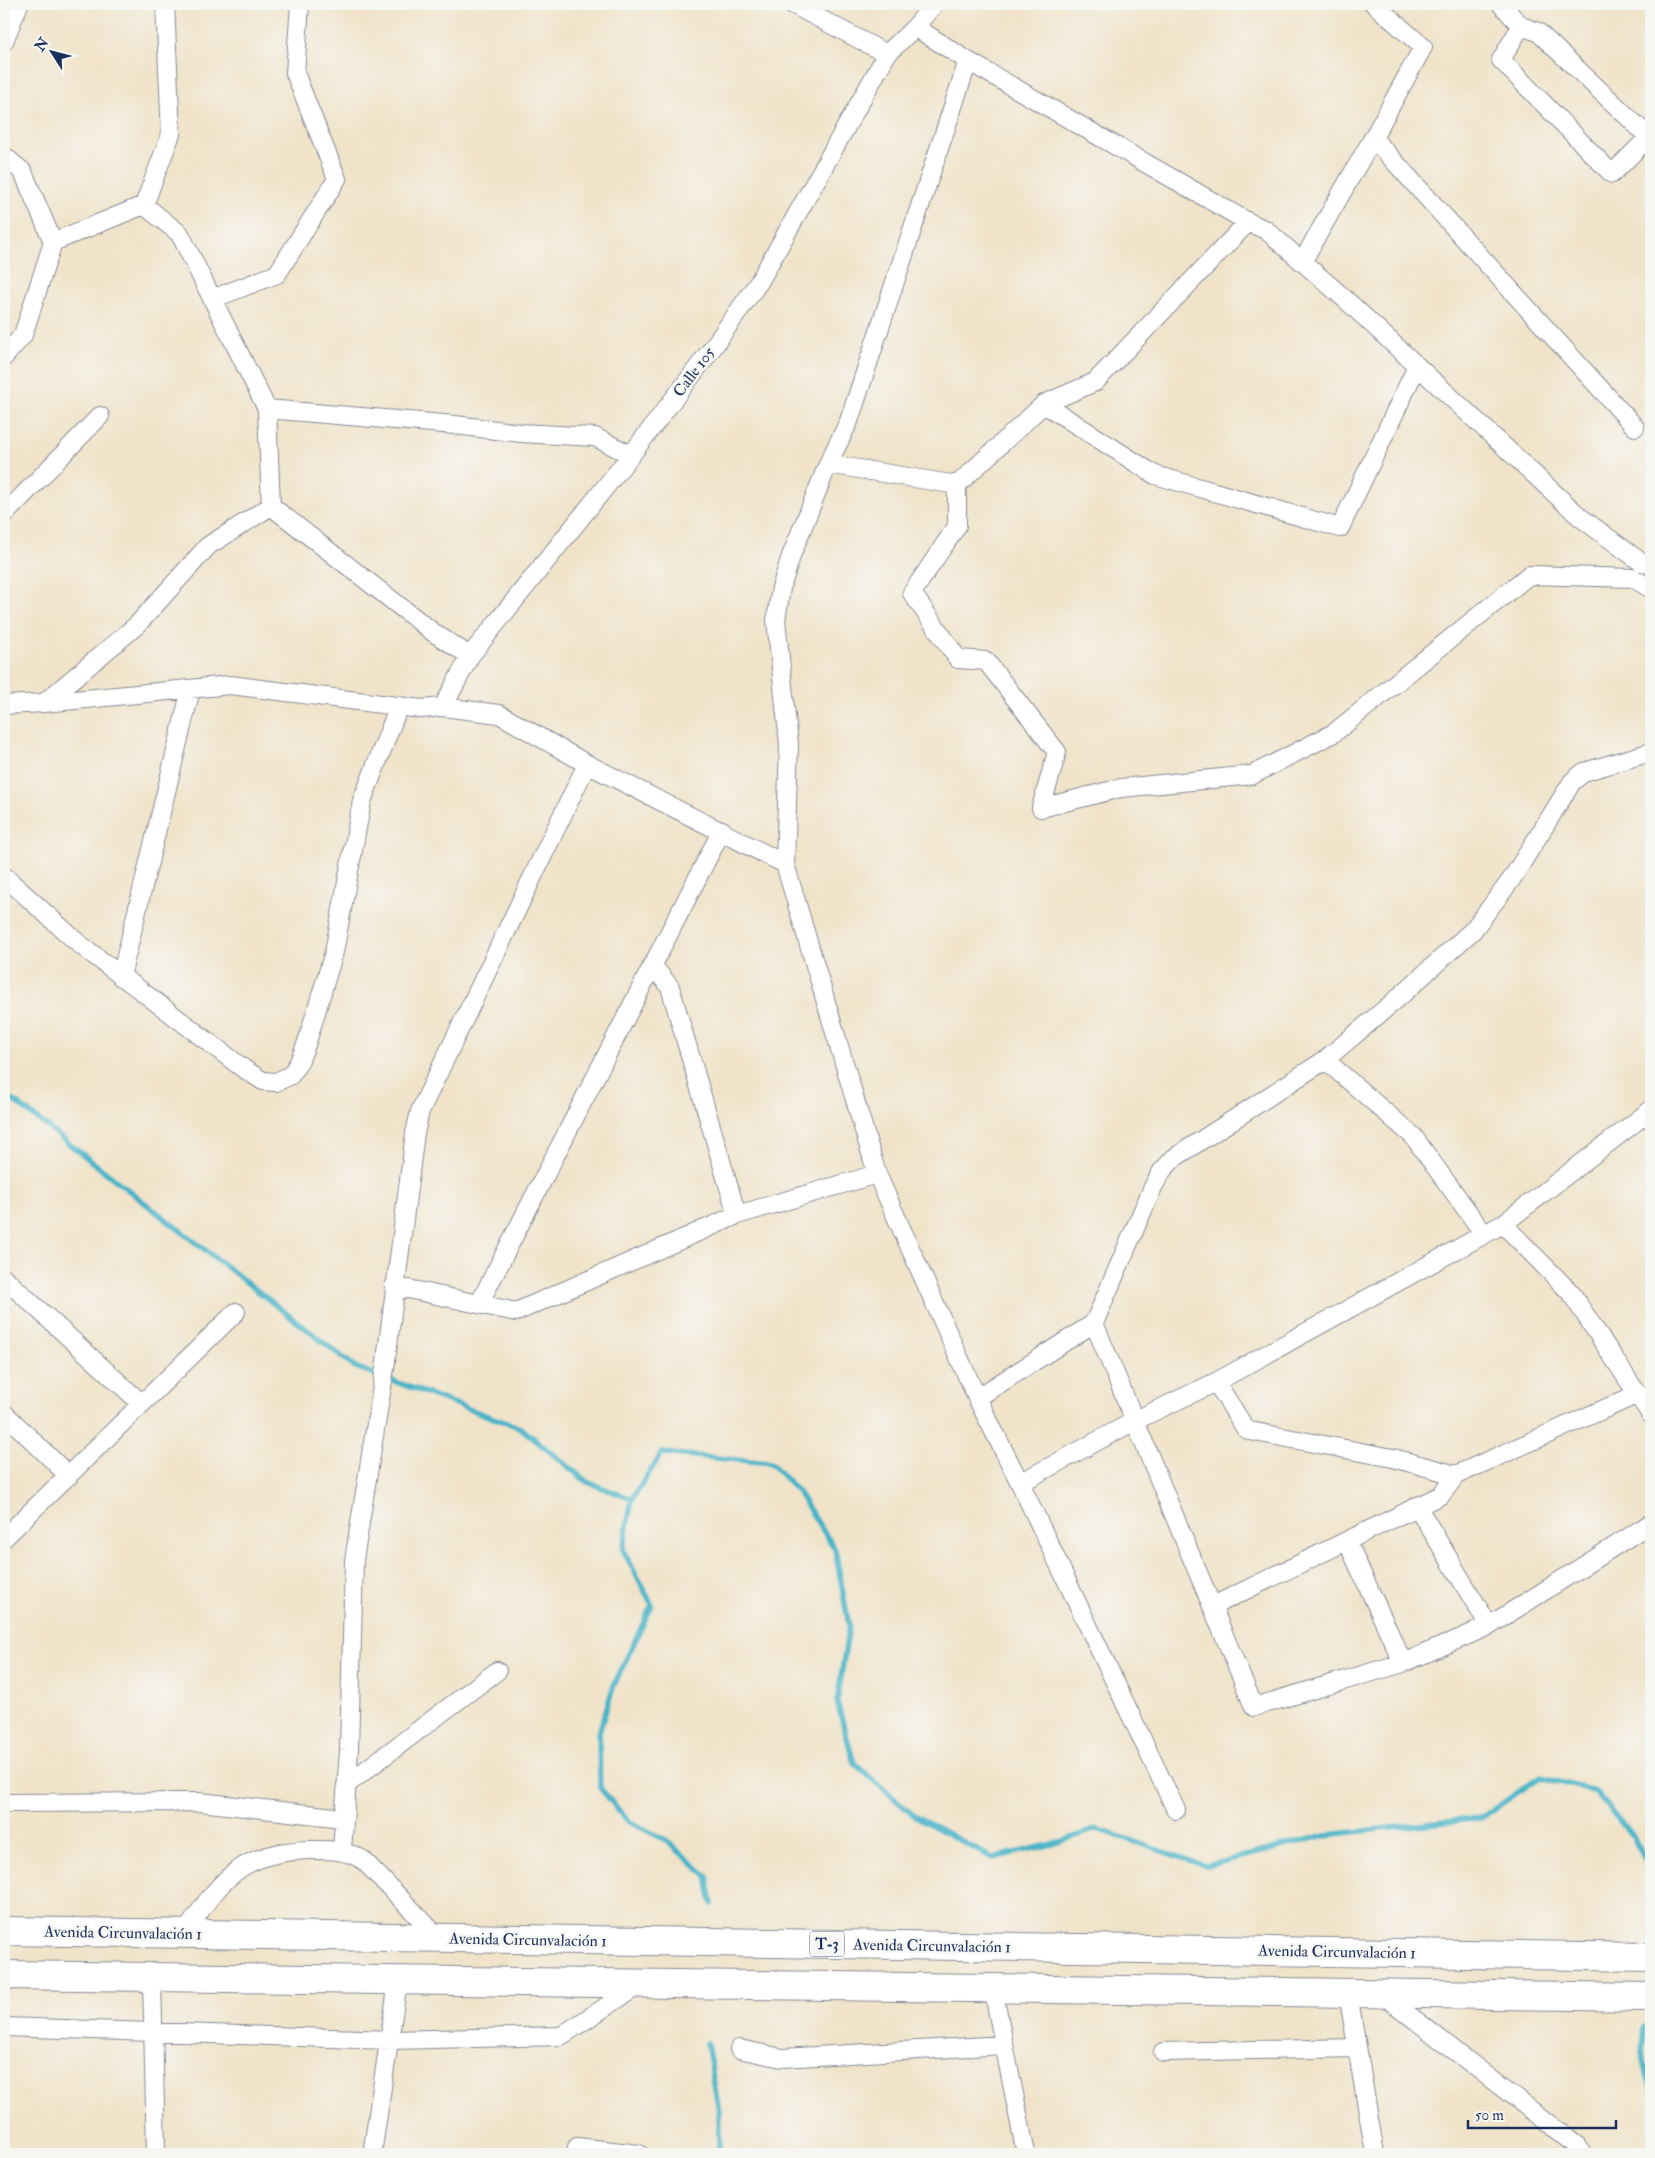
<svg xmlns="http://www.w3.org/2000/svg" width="1655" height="2158" font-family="'IM FELL Double Pica',serif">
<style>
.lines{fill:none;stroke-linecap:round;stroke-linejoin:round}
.stream{stroke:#4ab4c8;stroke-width:5.5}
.minor-casing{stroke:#868994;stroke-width:20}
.primary-casing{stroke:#868994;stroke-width:30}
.minor{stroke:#fff;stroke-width:18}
.primary{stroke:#fff;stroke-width:28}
.labels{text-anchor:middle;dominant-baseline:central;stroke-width:5;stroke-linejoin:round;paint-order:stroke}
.shield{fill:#f6f6f2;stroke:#5d6b8a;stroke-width:1}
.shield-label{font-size:15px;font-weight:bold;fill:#1b2f5e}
.street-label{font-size:16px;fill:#1b2f5e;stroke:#f6f6f2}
</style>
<rect width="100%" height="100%" fill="#f6f6f2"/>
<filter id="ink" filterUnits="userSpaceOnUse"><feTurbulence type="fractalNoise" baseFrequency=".02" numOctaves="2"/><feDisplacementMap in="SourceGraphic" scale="10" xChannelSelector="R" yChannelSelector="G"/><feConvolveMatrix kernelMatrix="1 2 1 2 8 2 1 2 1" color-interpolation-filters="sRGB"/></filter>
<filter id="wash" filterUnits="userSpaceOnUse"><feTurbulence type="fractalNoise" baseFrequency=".0096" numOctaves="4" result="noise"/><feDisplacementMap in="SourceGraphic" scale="20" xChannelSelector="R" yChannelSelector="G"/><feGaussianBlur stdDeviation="1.12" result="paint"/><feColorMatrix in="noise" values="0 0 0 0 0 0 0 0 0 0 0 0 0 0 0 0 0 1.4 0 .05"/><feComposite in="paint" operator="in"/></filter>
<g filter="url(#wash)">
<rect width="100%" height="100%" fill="#f0e3c9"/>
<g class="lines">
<path class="stream" d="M4 1093 355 1367 521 1428 587 1482 632 1499 662 1453 771 1463 798 1492 835 1549 849 1626 837 1702 854 1763 912 1814 992 1858 1053 1844 1097 1829 1206 1866 1326 1835 1481 1818 1540 1777 1595 1791 1633 1837 1651 1871
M632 1499 623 1550 652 1605 614 1685 599 1732 600 1788 628 1821 666 1840 707 1876 712 1904
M1644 2026 1642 2053 1651 2089
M707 2043 719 2112V2154"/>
</g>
</g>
<g filter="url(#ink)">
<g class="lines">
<g class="minor-casing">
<path id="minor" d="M792 4 887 54
M1374 4 1423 47 1373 138 1635 427
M1501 4 1521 26 1538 32 1649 137 1612 174 1501 60 1521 26
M915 27 968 61 1248 222 1266 230 1345 299 1580 517 1641 562 1651 564
M4 41 19 4
M968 61 849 421 828 464 791 556 781 588 776 620 789 744 785 864 877 1174 977 1398 1020 1483 1176 1810
M4 156 23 172 53 242 23 335 4 357
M144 205 180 234 267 409 271 506
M1248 222 1095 382 1044 404 957 485V526L912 593 958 659 986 661 1057 752 1041 808 1121 788 1252 775 1334 733 1529 575 1633 578 1651 589
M53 242 144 205 171 134 165 4
M1302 262 1373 138
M212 299 277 274 337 179 295 73 300 4
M1044 404 1155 475 1340 528 1417 366
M267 409 455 425 521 433 595 437 631 455
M828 464 957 485
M4 515 100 416
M44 703 137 625 208 546 271 506 434 633 470 656
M4 705 44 703 230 685 421 709 443 707 470 656 631 455 711 350 759 282 887 54 915 27 934 4
M443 707 499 714 587 764 785 864
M4 876 78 943 244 1069 263 1081 276 1082 291 1075 299 1062 307 1042 334 952 362 801 399 706
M652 965 670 987 737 1215
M121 977 191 689
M1325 1060 1413 1136 1484 1234
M1503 1224 1571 1293 1651 1415
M4 1278 142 1404
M394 1286 516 1312 737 1215 877 1174
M479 1304 722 830
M1094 1323 1254 1707 1403 1663 1489 1626 1651 1523
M1216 1382 1245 1428 1250 1431 1393 1458 1456 1475 1638 1394
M977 1398 1094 1323 1153 1187 1162 1171 1174 1158 1325 1060 1398 998 1473 930 1511 880 1572 782 1584 772 1651 752
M4 1413 69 1476
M1020 1483 1136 1420 1216 1382 1503 1224 1651 1110
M1417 1506 1489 1626
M4 1538 236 1312
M1347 1541 1403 1663
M1213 1606 1441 1495 1456 1475
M346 1785 497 1671
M4 1803 200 1802 344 1818
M342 1851 349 1750 354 1560 385 1368 415 1133 420 1111 587 764
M185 1933C221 1880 239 1853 308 1850 328 1850 345 1849 363 1860L439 1938
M152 1978 156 2154
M993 1989 1026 2154
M1348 1993 1375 2154
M1382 1994 1577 2146 1583 2154
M4 2027 391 2040 561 2036 639 1985
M739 2049 782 2058 1004 2045
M1163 2052 1356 2048
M372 2154 398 1982
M576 2154 577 2147 639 2154"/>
</g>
<g class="primary-casing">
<path id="primary" d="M4 1931 1651 1957
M4 1975 1651 1997"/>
</g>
<use href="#minor" class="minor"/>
<use href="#primary" class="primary"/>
</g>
</g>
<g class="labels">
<rect class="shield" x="809.5" y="1931.5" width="35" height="25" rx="4"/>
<g class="shield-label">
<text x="827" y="1944">T-3</text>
</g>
<g class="street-label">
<text transform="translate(694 372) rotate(-53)">Calle 105</text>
<text transform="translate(123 1933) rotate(1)">Avenida Circunvalación 1</text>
<text transform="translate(528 1940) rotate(1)">Avenida Circunvalación 1</text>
<text transform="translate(932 1946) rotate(1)">Avenida Circunvalación 1</text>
<text transform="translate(1337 1952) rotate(1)">Avenida Circunvalación 1</text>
</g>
</g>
<rect width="1655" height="2158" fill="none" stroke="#f6f6f2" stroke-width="20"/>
<g transform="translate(52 52) rotate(306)" stroke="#f6f6f2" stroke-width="4" paint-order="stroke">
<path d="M0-4L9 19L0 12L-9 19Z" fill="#1b2f5e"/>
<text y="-8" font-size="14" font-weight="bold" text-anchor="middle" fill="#1b2f5e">N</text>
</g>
<path d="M1468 2120v8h148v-8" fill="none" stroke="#1b2f5e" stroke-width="2.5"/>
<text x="1475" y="2120" font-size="15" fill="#1b2f5e" stroke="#f6f6f2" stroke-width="4" paint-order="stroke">50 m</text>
</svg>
